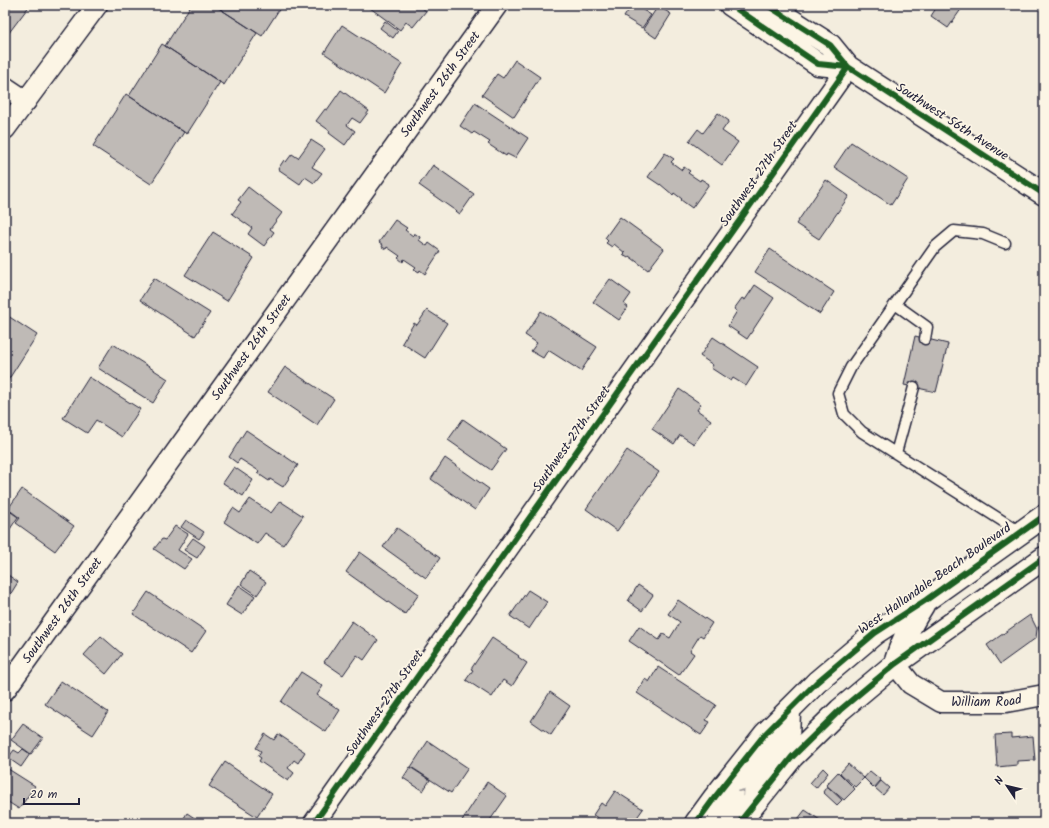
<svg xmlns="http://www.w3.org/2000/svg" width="1049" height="828" font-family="Kalam,sans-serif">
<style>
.building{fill:#bfbab6;stroke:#22223b}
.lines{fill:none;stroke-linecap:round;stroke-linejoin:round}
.service-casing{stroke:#22223b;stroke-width:13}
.minor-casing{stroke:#22223b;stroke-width:23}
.tertiary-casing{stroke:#22223b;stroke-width:25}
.primary-casing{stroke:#22223b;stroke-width:25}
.service{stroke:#fcf5e5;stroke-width:10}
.minor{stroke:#fcf5e5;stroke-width:20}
.tertiary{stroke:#fcf5e5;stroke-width:22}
.primary{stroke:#fcf5e5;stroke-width:22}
.cycleway-casing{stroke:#fcf5e5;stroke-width:8}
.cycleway{stroke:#1b5e20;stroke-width:6}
.oneway{stroke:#9a9698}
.labels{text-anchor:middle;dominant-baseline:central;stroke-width:3.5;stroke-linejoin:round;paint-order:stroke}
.street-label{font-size:13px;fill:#22223b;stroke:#fcf5e5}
</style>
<rect width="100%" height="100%" fill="#f3edde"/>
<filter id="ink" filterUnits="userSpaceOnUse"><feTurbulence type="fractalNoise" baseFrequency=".025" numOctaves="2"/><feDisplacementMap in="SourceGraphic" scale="8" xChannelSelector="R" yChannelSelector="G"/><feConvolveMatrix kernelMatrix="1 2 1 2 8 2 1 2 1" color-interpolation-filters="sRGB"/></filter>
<g filter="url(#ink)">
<path class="building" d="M5 5H30L5 38Z
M191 5H214L257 33 224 85 165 46Z
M214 5H282L262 36Z
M366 5H418L426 11 413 27 406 22 400 30Z
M632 5H635L651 15 642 28 624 17Z
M938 5H964L948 28 931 16Z
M658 6 671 14 656 38 643 29Z
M385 21 398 31 393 38 380 28Z
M342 25 402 64 384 93 324 53Z
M162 44 220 82 187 134 129 96Z
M515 60 540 77 514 117 482 95 497 74 503 78Z
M341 90 369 111 360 123 352 118 347 125 355 131 345 145 329 133 330 131 316 121 325 109 327 110Z
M126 94 184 132 151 184 93 146Z
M475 103 528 138 515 158 507 154 506 156 488 144 490 142 474 132 472 134 460 126Z
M718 113 729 121 722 131 738 142 722 165 689 141 698 129 703 133Z
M311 140 325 149 312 167 322 173 314 183 305 177 300 184 278 169 284 160 286 162 292 154 298 158Z
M851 142 908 179 891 205 834 167Z
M665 153 674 159 671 162 682 170 684 167 690 171 688 173 700 181 701 179 709 184 692 208 681 200 682 199 674 193 673 195 660 184V185L648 177Z
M433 165 474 194 460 214 419 185Z
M826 180 849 196 819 239 796 224Z
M248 187 282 213 270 229 274 232 264 246 248 234 252 228 232 214 241 202 238 200Z
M620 217 664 249 648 270 629 256 628 258 623 255 625 253 614 244 612 247 606 243 608 241 605 238Z
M395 220 407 228 405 230 413 236 414 233 420 237 419 240 427 246 429 243 440 251 425 274 420 270 419 272 414 269 416 267 404 259 403 262 398 258 400 256 387 247 386 249 382 247 383 245 379 242Z
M213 232 254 258 227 301 185 275Z
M770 249 834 292 820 314 755 272Z
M154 278 210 313 195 336 140 300Z
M610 279 631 294 624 304 628 307 619 320 593 302Z
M755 285 774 298 747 339 728 326 737 311 734 309 742 298 745 300Z
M427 310 447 323 425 358 402 343 414 323 417 325Z
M541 311 597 347 581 371 548 350 543 358 531 351 537 343 525 335Z
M5 314 37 335 5 385Z
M915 336 948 344 936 392 904 385Z
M713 337 758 367 746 386 733 378 731 381 711 368 713 365 700 356Z
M113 344 168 379 153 403 98 368Z
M285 367 334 399 317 425 268 392Z
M89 377 140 409 122 437 96 420 87 433 63 418Z
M679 389 701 404 697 410 711 420 694 444 680 435 674 444 652 429Z
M463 419 506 449 491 470 448 440Z
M246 430 298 465 283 487 270 479 269 481 257 473 259 471 240 459 237 463 229 457Z
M627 450 659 472 617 531 586 509Z
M445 458 489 489 475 510 431 479Z
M234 467 253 480 243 496 223 483Z
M22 489 74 526 55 551 16 523 20 518 8 509Z
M250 499 271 513 280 501 303 516 283 545 265 533 257 544 224 522 233 508 240 513Z
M5 508 18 517 10 529 5 525Z
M186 520 204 532 199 539 181 527Z
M175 526 188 534 178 550 192 559 184 569 154 549 162 539 165 540Z
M397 528 440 558 426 578 383 547Z
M193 538 205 546 197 558 184 550Z
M360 552 419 594 405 614 346 572Z
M249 571 266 582 257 595 241 584Z
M5 573 18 582 5 603Z
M239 585 255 596 242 615 226 605Z
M638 585 653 595 642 611 628 601Z
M528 590 547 602 529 629 510 616Z
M148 592 206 631 191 653 133 614Z
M678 600 712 623 703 637 700 635 690 651 694 654 679 675 629 641 639 626 659 640 663 634 670 638 680 622 668 614Z
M1030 615 1037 629 1036 638 1000 664 987 645Z
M352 621 378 640 364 660 357 655 343 675 324 662Z
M1044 625V641L1038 627Z
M101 636 122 654 106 674 84 655Z
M492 638 519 656 518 657 527 663 512 686 503 680 492 697 466 680 473 670 471 669Z
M658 667 716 705 706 720 710 722 701 735 637 693 645 679 649 682Z
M301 672 323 686 317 695 340 710 326 732 281 702Z
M61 681 108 712 93 735 45 704Z
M550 692 570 706 551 735 531 721Z
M23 724 43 738 31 754 11 740Z
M265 734 274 740 278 734 305 752 298 763 294 760 288 768 294 773 288 781 259 761 261 758 258 756 261 751 256 748Z
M1011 734V738L1033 736 1035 760 1017 761V765L997 767 995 735Z
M428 741 468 768 451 793 411 767Z
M23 749 30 754 21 767 8 758 14 750 19 753Z
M225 762 272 794 257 817 209 786Z
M848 764 864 778 855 787 840 773Z
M5 767 35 786 19 809 5 800Z
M410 767 430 780 423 791 403 778Z
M823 768 828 773 816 788 810 783Z
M870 771 881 780 874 788 864 778Z
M838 772 855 789 844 800 826 785Z
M881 781 889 788 883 795 875 788Z
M487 782 507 796 488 823H462L461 822Z
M827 786 842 800 837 805 823 792Z
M615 791 643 809 633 823H606L593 815 601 803 605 806Z
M805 810 823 822 822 823H804L798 819Z
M187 813 202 823H181Z"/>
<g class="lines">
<g class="service-casing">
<path id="service" d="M1005 243 983 234 954 231 935 247 851 367 838 393 844 414 862 432 1020 532
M895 304 927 327 925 339
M896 453 914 387"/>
</g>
<g class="minor-casing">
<g id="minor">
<path d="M5 87 26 101"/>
<path d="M5 129 97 5"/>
<path id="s1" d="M895 664 911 684 941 702H1006L1044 695"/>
<path id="s2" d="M5 690 497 5"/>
<path d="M314 823 848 67"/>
</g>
</g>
<g class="tertiary-casing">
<path id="tertiary" d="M731 5 818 64 848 67
M767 5 830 45 848 67 1044 194"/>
</g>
<g class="primary-casing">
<path id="primary" d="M895 664C901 642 911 624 923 605
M696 823 715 797 765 734 817 682 875 633 926 600 1044 516
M719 823 732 804 788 740 789 711
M739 823 792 757 840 710 895 664 1044 558"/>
</g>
<use href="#service" class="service"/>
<use href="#minor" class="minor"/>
<use href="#tertiary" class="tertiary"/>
<use href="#primary" class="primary"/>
<g class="cycleway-casing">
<path id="cycleway" d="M731 5 818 64 848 67
M767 5 830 45 848 67 1044 194
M314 823 848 67
M696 823 715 797 765 734 817 682 875 633 926 600 1044 516
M739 823 792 757 840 710 895 664 1044 558"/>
</g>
<use href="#cycleway" class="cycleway"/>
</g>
<defs><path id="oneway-chevron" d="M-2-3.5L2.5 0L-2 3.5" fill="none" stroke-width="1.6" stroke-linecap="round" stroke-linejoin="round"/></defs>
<use class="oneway" href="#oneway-chevron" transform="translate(742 792) rotate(-49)"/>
</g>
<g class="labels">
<g class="street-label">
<text stroke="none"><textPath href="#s2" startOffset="746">Southwest 26th Street</textPath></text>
<text transform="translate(952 122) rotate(33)">Southwest 56th Avenue</text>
<text transform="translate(759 174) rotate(-55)">Southwest 27th Street</text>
<text stroke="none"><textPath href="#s2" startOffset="422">Southwest 26th Street</textPath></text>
<text transform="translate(572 439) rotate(-55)">Southwest 27th Street</text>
<text transform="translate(935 579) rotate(-35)">West Hallandale Beach Boulevard</text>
<text stroke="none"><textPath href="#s2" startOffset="98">Southwest 26th Street</textPath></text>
<text stroke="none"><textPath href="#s1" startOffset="106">William Road</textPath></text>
<text transform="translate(385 703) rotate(-55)">Southwest 27th Street</text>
</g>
</g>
<rect width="1049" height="828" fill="none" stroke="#fcf5e5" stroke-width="20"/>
<rect x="10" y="10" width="1029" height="808" fill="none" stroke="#22223b" stroke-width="1.5" filter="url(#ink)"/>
<g transform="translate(1007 786) rotate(305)" stroke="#fcf5e5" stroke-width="3" paint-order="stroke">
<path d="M0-3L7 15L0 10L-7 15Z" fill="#22223b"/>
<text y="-6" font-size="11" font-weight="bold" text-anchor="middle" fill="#22223b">N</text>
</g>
<path d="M24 798v6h55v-6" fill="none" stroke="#22223b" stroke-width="2"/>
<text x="30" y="798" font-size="12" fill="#22223b" stroke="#fcf5e5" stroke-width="3" paint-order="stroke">20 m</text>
</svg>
